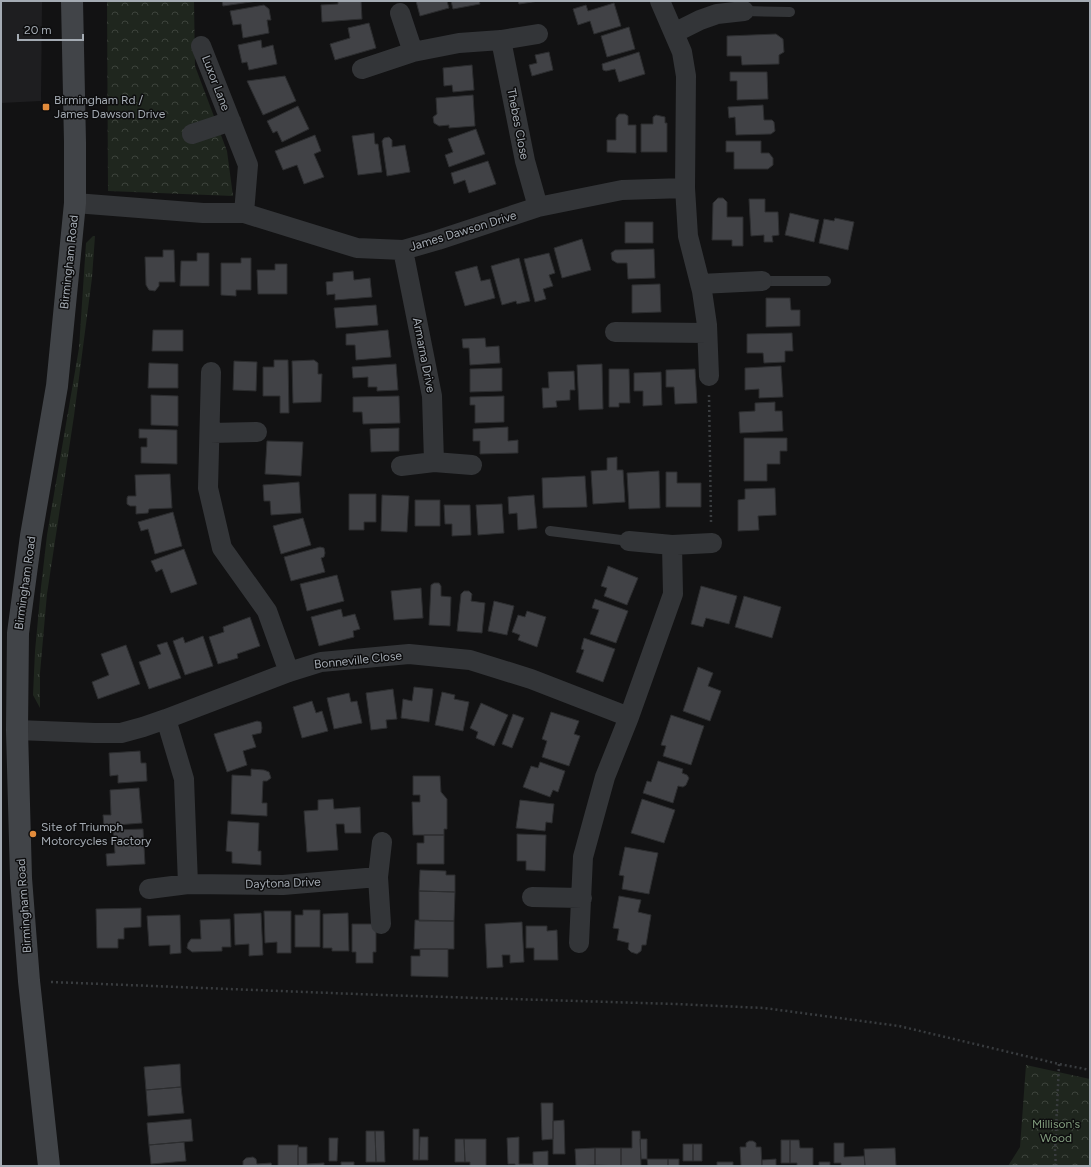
<svg xmlns="http://www.w3.org/2000/svg" width="1091" height="1167" font-family="Figtree,sans-serif">
<style>
.built{fill:#1e1e20}
.grass{fill:url(#grass-tufts)}
.forest{fill:url(#forest-crowns)}
.building{fill:#414246;stroke:#2c2d2f}
.lines{fill:none;stroke-linecap:round;stroke-linejoin:round}
.path{stroke:#393c3f;stroke-width:2.5;stroke-dasharray:2 3;stroke-linecap:butt}
.lane{stroke:#333538;stroke-width:10}
.street{stroke:#333538;stroke-width:20}
.secondary{stroke:#414448;stroke-width:22}
.poi-dot{fill:#e28b3b;stroke:#0d0d0e;stroke-width:1.5}
.labels{text-anchor:middle;dominant-baseline:central;stroke-width:3;stroke-linejoin:round;paint-order:stroke}
.street-label{font-size:12px;fill:#a4abb3;stroke:#0d0d0e}
.poi-label{font-size:12px;fill:#a4abb3;stroke:#0d0d0e;text-anchor:start}
.park-label{font-size:12px;fill:#819c7d;stroke:#0d0d0e}
</style>
<defs>
<pattern id="grass-tufts" width="24" height="20" patternUnits="userSpaceOnUse"><rect width="24" height="20" fill="#1f261e"/><path d="M3 7l-1-3M5 7V3M7 7l1-3M15 17l-1-3M17 17v-4M19 17l1-3" fill="none" stroke="#3d433c"/></pattern>
<pattern id="forest-crowns" width="20" height="18" patternUnits="userSpaceOnUse"><rect width="20" height="18" fill="#1f261e"/><path d="M2 6a3 3 0 1 1 6 0M12 15a3 3 0 1 1 6 0" fill="none" stroke="#3d433c"/></pattern>
</defs>
<rect width="100%" height="100%" fill="#121213"/>
<path class="built" d="M1 1H42L41 101 1 103Z"/>
<path class="grass" d="M93 236H95L92 278 74 416 47 594 40 673V708L33 695 35 651 41 587 47 535 79 348 86 243Z"/>
<path class="forest" d="M107 1H194L195 66 227 151 233 196 108 191Z
M1026 1065 1090 1079V1166H1008L1020 1147Z"/>
<path class="building" d="M222 1H258L223 6Z
M338 1H361L362 19 322 22 321 5 338 4Z
M416 1H447L449 8 420 16Z
M451 1H479L480 4 453 9Z
M518 1H539L519 4Z
M614 3 621 26 594 34 590 21 578 25 573 9 586 5 588 11Z
M264 5 269 9 271 20H267L269 33 243 38 241 24 233 25 230 11Z
M369 23 376 48 335 60 330 44 350 38 348 28Z
M629 27 635 49 607 57 601 36Z
M776 34 783 39 784 52 779 55V64L742 65 741 56H727V36Z
M261 40 262 48 273 45 277 64 249 70 247 62 242 63 238 45Z
M549 52 553 70 532 76 529 65 537 63 535 55Z
M639 52 645 74 619 82 615 69 606 71 603 70 602 64 605 63Z
M472 65 474 90 453 92 452 85 444 86 443 68Z
M730 72H767L768 99 737 100V81H730Z
M285 76 296 101 263 115 247 81Z
M473 95 475 126 449 128V125L439 126 434 123 433 117 437 114 436 98Z
M763 105 764 120H772L774 122 775 131 771 134 736 135 735 117 729 118 728 107Z
M298 106 309 129 282 142 277 131 273 133 267 121Z
M619 114H625L628 116V125H636V153L607 152V140H616V118Z
M656 115 665 117V123H667V152H641V124H653V117Z
M476 129 485 154 449 167 445 155 453 152 448 139Z
M374 133 375 144H378L382 172 358 175 352 136Z
M315 135 321 151 314 154 324 177 304 184 297 165 283 170 275 151Z
M389 137 392 140V147L405 145 410 172 387 176 382 141 384 138Z
M726 141H761V153H769L773 158V165L768 169H734V152H726Z
M488 161 496 184 469 193 465 180 454 184 451 173Z
M718 198H723L727 202V217H743V246H732V240H712L713 203Z
M749 199H765V212H778L779 235 772 236 773 242H764V235L751 236Z
M790 213 819 220 814 242 785 235Z
M835 218 854 222 848 250 819 243 824 219 834 221Z
M625 222H653V243H625Z
M582 239 591 270 562 278 554 248Z
M654 249 655 278 628 279 627 263H617L612 260 611 253 615 250Z
M163 250H174L175 282H159V286L155 291 149 290 146 285 145 257H163Z
M197 253H209V286H180L181 261H197Z
M549 253 555 273 549 275 553 286 543 289 546 299 535 302 524 259Z
M241 258H251V290H236V296L221 295V263H241Z
M519 258 530 301 517 304 516 301 502 305 491 266Z
M275 264H287V294H258L257 270H275Z
M477 266 481 281 490 279 495 298 465 306 455 272Z
M353 271 354 280 370 278 372 297 335 300V294L327 295 326 282 333 281V273Z
M660 284 661 312 632 313V285Z
M766 298H790L791 310H800V326L766 327Z
M376 305 378 325 336 328 334 308Z
M153 330H183V351H152Z
M388 330 391 357 356 360 355 345H346V334Z
M792 333 793 351H785V362L764 363 763 353H747V334Z
M485 338 486 347 499 346 500 363 470 365 469 348H463L462 339Z
M274 360H288L289 413H280V396H263V367H274Z
M314 360 318 363V374H322L321 402 293 403 292 361Z
M234 361 257 362 256 391 233 390Z
M149 363 178 364V388H148Z
M396 364 398 390 377 391V387H368V377L353 378 352 367Z
M602 364 603 409 579 410 577 365Z
M781 366 783 397 759 398V389L745 390V368Z
M502 368V391L470 392V369Z
M609 369H629L630 403H619V407H609Z
M695 369 697 403 675 404 674 387H666V370Z
M574 371 575 390H570V400L556 401 557 407 543 408 542 388H549L548 372Z
M661 372 662 405 643 406V391H634V373Z
M151 395 178 396V426L151 425Z
M399 396 400 423 363 424 362 412H353V397Z
M504 396V422L475 423V405H470V397Z
M775 402V411H782L783 431 740 433 739 412 755 411V403Z
M508 427V441L518 440V453L480 454V441H473V429Z
M399 428V451L371 452 370 429Z
M139 429 177 430V464L141 463V447H147V438H139Z
M744 438H787V451H780V464H767V481H744Z
M267 441 303 442 301 476 265 474Z
M617 457V470H623L625 502 593 504 591 471 607 470V458Z
M659 471 660 508 629 509 627 473Z
M666 472H677V483H701V507H666Z
M170 474 172 508 149 509 148 513 136 514V506H130L127 504V498L128 496H136L135 475Z
M585 476 587 507 543 508 542 478Z
M299 482 301 513 271 515 270 501H264L263 485Z
M775 488 776 515 758 516 759 530 738 531V500L745 499V489Z
M349 494H376V522H364V530H349Z
M382 495 409 496 407 532 381 531Z
M534 495 537 528 518 530 517 513 509 514 508 497Z
M415 500H440V526H415Z
M502 504 504 533 478 535 476 505Z
M444 505H470L471 535 452 536V524H445Z
M173 512 182 546 155 554 148 529 141 531 138 522Z
M303 518 311 545 281 554 273 526Z
M320 547 324 548 325 553 324 557 321 558 325 572 291 581 284 557Z
M184 549 197 584 171 593 162 569 156 572 151 561Z
M608 566 638 578 627 605 604 596 607 588 601 586Z
M337 575 344 601 307 611 300 584Z
M434 583H439L441 586V596L451 597 450 626 429 625 431 585Z
M701 586 737 596 729 624 706 618 703 627 691 624Z
M421 588 423 618 394 620 391 591Z
M464 591H469L472 594 471 601 485 603 482 633 457 631 461 594Z
M744 596 781 607 772 638 735 627Z
M595 599 628 611 616 643 590 634 599 610 592 608Z
M494 601 514 606 507 635 488 631Z
M341 609 343 617 355 614 360 629 353 631 354 637 319 646 311 617Z
M527 611 546 617 537 647 518 640 520 635 512 632 518 615 525 617Z
M250 617 260 646 237 654 238 658 218 664 209 637 224 632 223 627Z
M203 636 213 666 185 675 173 641 183 637 185 643Z
M584 638 615 649 603 682 576 672 584 650 581 649Z
M167 642 181 678 149 689 139 662 161 654 157 645Z
M126 645 140 684 98 699 92 682 109 675 101 654Z
M698 667 713 673 708 686 721 691 710 721 683 711Z
M414 687 433 689 429 722 401 718 403 699 412 701Z
M393 689 397 719 386 720 387 728 371 730 366 693Z
M442 692 455 695 454 699 469 702 463 731 435 725Z
M349 693 351 702 357 701 362 723 334 729 327 698Z
M312 701 316 713 322 711 328 731 302 738 293 707Z
M481 703 508 715 494 746 476 738 478 732 470 728Z
M551 712 579 721 574 734 580 736 569 766 542 757 547 741 542 739Z
M513 714 524 718 512 748 502 744Z
M671 715 704 726 691 765 663 756 666 746 661 745Z
M257 721 261 722 262 728 261 733 252 735 256 747 243 751 247 765 227 772 214 734Z
M140 751 141 763H146L147 781 118 783V775L110 776 109 753Z
M658 761 683 769 682 773 687 775 689 778 686 785 683 787 678 786 673 803 643 793 647 781 651 782Z
M540 762 565 771 558 792 553 790 550 797 523 787 531 766 538 768Z
M251 769 264 770 269 772 271 778 267 781H263L262 803H267V816L231 814 232 775 251 776Z
M413 776H440L441 792 447 799V829H444V835H413L412 802H420V795H413Z
M139 788 142 823 104 826 103 815H111L110 790Z
M333 799 334 809 360 807 361 833H345L344 824H336L338 850 307 852 304 811 318 810V800Z
M642 799 675 810 664 843 631 833Z
M520 800 554 804 552 823 546 822 545 831 516 828Z
M228 821 259 823 258 851H261V865L232 863V852L226 851Z
M143 829 145 864 107 866 106 854 115 853 113 830Z
M517 834 546 835 545 871 526 870V861H517Z
M424 835H444V864H417V843H424Z
M625 847 658 853 649 894 622 889 624 876 619 875Z
M420 870 446 871V875H455V892L419 891Z
M419 891 455 892 454 921H419Z
M619 896 641 900 638 912 651 915 646 945H642L641 951 637 954 631 952 628 949 629 943 617 940 619 929 613 928Z
M141 908V927L124 928V939H118V948H97L96 909Z
M303 910H320V947H295V915H303Z
M264 911H291V953H277V942L265 943Z
M261 913 263 955 249 956V944L235 945 234 914Z
M348 913 349 951H332V948H323V914Z
M180 915 181 953 170 954V945L149 946 147 916Z
M230 919 231 947H222V951L192 952 187 948 188 943 191 939H201L200 920Z
M415 920 454 921V949H414Z
M522 922 524 962 510 963V955H502L503 967 487 968 485 924Z
M352 924H376V952H373V963H356V952H352Z
M526 926H547V931L557 930 558 960H534V948H526Z
M420 949H448V977L411 976V956H420Z
M180 1064 181 1087 146 1090 144 1067Z
M181 1087 184 1113 148 1116 146 1090Z
M541 1103H553V1139L542 1140Z
M191 1119 193 1141 149 1145 147 1123Z
M564 1120 565 1154H553V1121Z
M413 1129H419V1160H413Z
M366 1131H375L376 1162H366Z
M375 1131H384L385 1162H376Z
M632 1131H640L641 1166H621V1148H632Z
M420 1137H428V1160H419Z
M519 1137V1164H533V1166H515V1164H508L507 1138Z
M329 1138H338L337 1161H329Z
M455 1139H464L465 1162H455Z
M464 1139H486V1166H470V1162H465Z
M640 1139H647V1159H641Z
M781 1140H790V1163H781Z
M790 1140H799L800 1148H813V1166H797V1163H790Z
M749 1141H753L756 1143V1147H761L762 1166H741L740 1147H746V1143Z
M184 1142 186 1161 151 1164 149 1145Z
M834 1143H844V1157L864 1156 865 1166H841V1163H834Z
M683 1144H693V1161H683Z
M693 1144H702V1161H693Z
M278 1145H298V1166H278Z
M298 1147H307V1164L324 1163V1166H298Z
M595 1148H621V1166L595 1165Z
M595 1148V1165L576 1166 575 1149Z
M895 1148 896 1166H865L864 1149Z
M548 1151V1166H533V1152Z
M253 1157 256 1159 257 1164 271 1163 272 1166H243V1161L246 1158Z
M647 1159H668V1166H648Z
M668 1159H679V1166H668Z
M776 1159V1166H762V1160Z
M341 1162H354V1166H341Z
M717 1162H733V1166H717Z
M819 1162H830V1166H819Z"/>
<g class="lines">
<path class="path" d="M709 395 711 522
M51 982 382 995 675 1004 764 1008 899 1026 1059 1064 1090 1070
M1056 1166 1055 1151 1059 1064"/>
<path class="lane" d="M744 11 790 12
M762 281H826
M550 531 629 541"/>
<path class="street" d="M660 1 682 52 686 76 685 188 688 236 702 291 707 325 709 376
M400 13 413 52
M674 33 700 20 717 14 744 11
M501 40 525 161 538 207
M201 46 248 165 244 213
M362 69 413 52 459 43 501 40 538 34
M192 134 231 121
M75 203 203 213H244L357 248 403 250 438 240 538 207 622 190 685 188
M403 250 432 396 434 462
M700 284 762 281
M615 332 707 333
M211 372 208 488 222 548 267 611 289 672
M210 433 257 432
M401 466 434 462 472 465
M629 541 672 545 712 543
M166 719 184 779 188 884
M17 730 95 733H121L143 727 166 719 289 672 321 662 409 654 470 660 531 679 629 717
M149 889 188 884 283 885 378 877
M532 897 582 898
M381 924 378 877 382 842
M579 943 583 857 605 777 629 717 673 594 672 545"/>
<path class="secondary" d="M49 1166 29 981 21 878 17 730 18 633 31 536 57 386 75 203V142L72 1"/>
</g>
<g class="poi-dot">
<rect x="42" y="103" width="8" height="8" rx="2"/>
<circle cx="33" cy="834" r="4"/>
</g>
<g class="labels">
<g class="street-label">
<text transform="translate(216 83) rotate(69)">Luxor Lane</text>
<text transform="translate(518 124) rotate(79)">Thebes Close</text>
<text transform="translate(463 231) rotate(-17)">James Dawson Drive</text>
<text transform="translate(69 262) rotate(-84)">Birmingham Road</text>
<text transform="translate(424 355) rotate(79)">Armarna Drive</text>
<text transform="translate(25 583) rotate(-82)">Birmingham Road</text>
<text transform="translate(358 660) rotate(-6)">Bonneville Close</text>
<text transform="translate(283 883) rotate(-2)">Daytona Drive</text>
<text transform="translate(24 906) rotate(-94)">Birmingham Road</text>
</g>
<g class="poi-label">
<text x="54" y="100">Birmingham Rd /<tspan x="54" dy="14">James Dawson Drive</tspan></text>
<text x="41" y="827">Site of Triumph<tspan x="41" dy="14">Motorcycles Factory</tspan></text>
</g>
<g class="park-label">
<text x="1056" y="1124">Millison's<tspan x="1056" dy="14">Wood</tspan></text>
</g>
</g>
<rect width="1091" height="1167" fill="none" stroke="#a4abb3" stroke-width="4"/>
<path d="M18 34v6h65v-6" fill="none" stroke="#a4abb3" stroke-width="2"/>
<text x="24" y="34" font-size="12" fill="#a4abb3" stroke="#0d0d0e" stroke-width="3" paint-order="stroke">20 m</text>
</svg>
